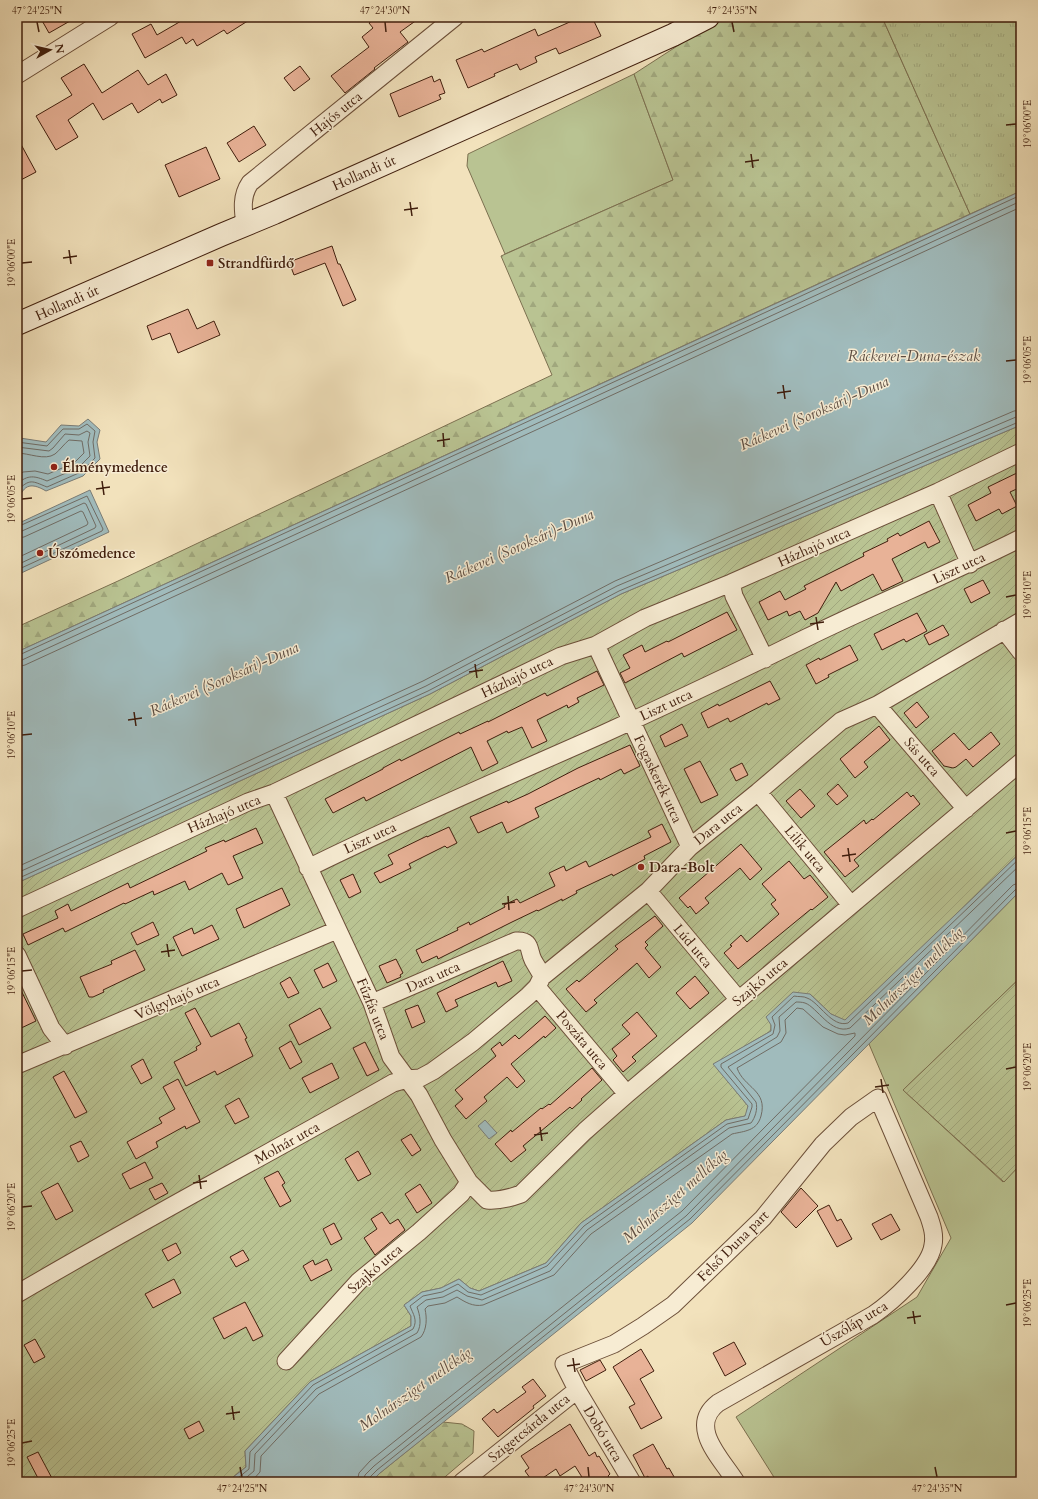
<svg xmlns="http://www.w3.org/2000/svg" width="1038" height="1499" font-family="Cardo,serif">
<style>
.grass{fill:#b9c392;stroke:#7c7050}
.forest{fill:url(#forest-firs);stroke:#7c7050}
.park{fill:url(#park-tufts);stroke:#7c7050}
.garden{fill:url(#garden-furrows);stroke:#7c7050}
.water{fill:#a0bbbc;stroke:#7a7c76}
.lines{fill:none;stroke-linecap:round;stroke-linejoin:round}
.shore{stroke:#706c64;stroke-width:1}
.building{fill:#e8b297;stroke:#401e0d}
.street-casing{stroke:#6c4f39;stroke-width:19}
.secondary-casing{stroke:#401e0d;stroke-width:24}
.street{stroke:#f7ecd3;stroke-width:17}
.secondary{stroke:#f7ecd3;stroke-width:22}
.ticks{fill:none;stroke:#401e0d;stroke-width:1.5}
.poi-dot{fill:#8f2418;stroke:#f7ecd3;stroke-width:1.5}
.labels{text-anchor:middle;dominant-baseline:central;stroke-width:3;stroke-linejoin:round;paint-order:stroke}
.street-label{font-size:14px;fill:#401e0d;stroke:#f7ecd3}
.poi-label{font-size:14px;font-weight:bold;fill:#401e0d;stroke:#f7ecd3;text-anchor:start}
.water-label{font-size:15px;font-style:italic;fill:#5d4d42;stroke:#f7ecd3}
.neatline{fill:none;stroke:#401e0d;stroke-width:1.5}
.ticks-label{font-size:10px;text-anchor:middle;fill:#401e0d}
</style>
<defs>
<pattern id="forest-firs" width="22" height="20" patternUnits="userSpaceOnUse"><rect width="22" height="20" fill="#b9c392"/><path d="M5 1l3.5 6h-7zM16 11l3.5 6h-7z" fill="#a0a77d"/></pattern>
<pattern id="park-tufts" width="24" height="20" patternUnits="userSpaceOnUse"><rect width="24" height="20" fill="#b9c392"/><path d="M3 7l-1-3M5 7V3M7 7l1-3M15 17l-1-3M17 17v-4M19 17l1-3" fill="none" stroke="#a0a77d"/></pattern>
<pattern id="garden-furrows" width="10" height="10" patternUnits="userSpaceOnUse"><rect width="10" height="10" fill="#b9c392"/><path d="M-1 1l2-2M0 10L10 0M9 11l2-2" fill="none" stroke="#a0a77d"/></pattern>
</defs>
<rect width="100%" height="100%" fill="#f2e2bc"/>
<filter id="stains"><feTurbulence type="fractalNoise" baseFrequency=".005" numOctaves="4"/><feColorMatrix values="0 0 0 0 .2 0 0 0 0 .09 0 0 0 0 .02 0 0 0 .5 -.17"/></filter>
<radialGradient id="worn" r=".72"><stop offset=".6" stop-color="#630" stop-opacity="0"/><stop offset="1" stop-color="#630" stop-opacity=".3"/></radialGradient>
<path class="grass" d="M634 74 673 180 505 254 467 166 468 154Z
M1021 890V977L903 1090 1003 1182 1021 1164V1482H777L736 1417 917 1297 951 1238 869 1044Z"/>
<path class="forest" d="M722 17H882L970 214 17 652V627L118 581 552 375 501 256 673 180 634 74Z
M443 1422 462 1424 474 1431 473 1453 439 1482H371L380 1473Z"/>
<path class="park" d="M882 17H1021V191L970 214Z"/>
<path class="garden" d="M1021 425V852L845 1021 831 1014 810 994 771 1025V1031L714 1064 748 1106 746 1116 726 1120 581 1223 546 1263 479 1291 470 1288 459 1279 441 1288 422 1292 404 1305 411 1316V1326L310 1382 245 1451 246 1467 228 1481V1482H17V883L430 694 621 594Z
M1021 977V1164L1004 1182 903 1090Z"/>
<path class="water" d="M1021 191V425L621 594 430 694 17 883V652Z
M88 419 100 430 97 442 100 459 83 476 46 491C29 481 23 486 17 503V439L20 438 46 442 61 425 79 426Z
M90 490 109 532 17 575V524Z
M1021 852V890L692 1223 380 1473 371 1482H228V1481L246 1467 245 1451 310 1382 411 1326V1316L404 1305 422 1292 441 1288 459 1279 470 1288 479 1291 546 1263 581 1223 726 1120 745 1116 748 1106 713 1064 771 1031V1025L766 1017 793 992 810 994 831 1014 845 1020Z
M485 1120 497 1133 489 1139 478 1126Z"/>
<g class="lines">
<path class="shore" d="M17 442 47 446 63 429H79L87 424 95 431 93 442 95 458 81 472 47 487C32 481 30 478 17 491
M17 447 49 451 53 448 65 434 79 435 87 431 90 433 88 442 90 456 78 468 47 481C35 476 28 474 17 484
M17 453C29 453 45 461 55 454 60 450 64 444 69 440L82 441 84 453 74 463 48 474 35 471 23 472 17 476
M17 527 87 496 103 529 102 531 17 570
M17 532 22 531 84 503 86 504 96 526 95 528 17 565
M17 538 24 537 81 511 83 512 88 523 87 525 17 558
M17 656 1021 195
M17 661 22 660 1021 201
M17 667 25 665 1021 207
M17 867 423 681 615 581 1014 411 1021 410
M17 873 426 686 617 586 1016 417 1021 416
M17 879 428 691 619 591 1021 421
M233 1482 249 1469 250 1452 313 1385 413 1329C418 1320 413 1314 410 1306L423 1296 442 1292 458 1284 468 1292 481 1295 547 1266 584 1226 727 1124 748 1119 752 1107V1104L721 1067V1064L773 1034 775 1025 772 1017 794 996C798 997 804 996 807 998 819 1002 832 1028 848 1023L1021 857
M241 1482 254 1471 255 1454 316 1389 417 1333C422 1325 420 1315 417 1307L426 1300 443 1297 457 1290 467 1296 482 1300 550 1271 587 1230 729 1128 751 1123C755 1118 758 1109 756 1102L728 1067 777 1037 780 1031 779 1017 796 1002C798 1002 802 1002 805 1003 817 1007 831 1035 850 1028L1021 864
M251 1482 260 1472 261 1456 319 1394 421 1337C427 1329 427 1318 425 1309L428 1306 445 1303 457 1297C465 1302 473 1307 483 1305L554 1275 591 1234 732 1134C745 1131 757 1131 761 1116 768 1090 744 1088 737 1068L781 1042 786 1033 785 1020 797 1008 803 1009 823 1027 838 1034 845 1035 855 1033V1036L682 1211 370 1461 359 1473 357 1482
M363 1482 365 1475 374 1466 686 1216 1013 885 1021 882
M368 1482 369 1478 377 1470 690 1219 1016 889 1021 887"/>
</g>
<path class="building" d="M40 17H77L49 33Z
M188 17H254L227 34 224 30 197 46 193 39 186 44 182 37 145 58 132 34 151 24 157 35Z
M377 17H421L400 32 408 42 374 68 375 69 345 93 331 76 369 47 362 37 373 28 369 23Z
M581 17H592L601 36 559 54 556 48 535 57 537 62 520 70 517 64 494 74 495 76 468 88 456 60 482 49 484 52 535 29 538 36Z
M84 64 102 93 138 70 148 85 166 74 177 95 162 103 160 99 138 113 132 103 103 120 93 103 68 120 78 137 56 150 36 116 72 95 61 78Z
M300 66 310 79 294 91 284 78Z
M432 76 434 82 440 79 445 93 439 95 441 99 399 117 390 94Z
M254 126 266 145 239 162 227 143Z
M17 137 36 172 17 182Z
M206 147 220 179 179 197 165 165Z
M332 246 338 264H340L356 300 343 306 325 263 294 275 289 262Z
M188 309 197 329 214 321 220 335 178 353 170 333 152 340 147 326Z
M1021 471V487L1010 492 1017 506 1002 514 999 509 976 521 968 505 991 493 988 487Z
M929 521 940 542 928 548 925 542 892 559 903 581 882 591 873 574 841 591 836 582 818 613 805 620 800 611 789 616 787 611 768 620 759 602 780 591 785 600 806 589 804 586 864 556 863 553 888 541 887 539 898 533 900 536Z
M983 580 990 593 971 603 964 589Z
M727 612 737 630 684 657 682 653 625 683 620 673 630 668 623 655 642 645 645 652 667 641 668 642Z
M917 613 927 631 906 642 904 639 882 650 874 634Z
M943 625 949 635 929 645 924 635Z
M850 645 858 660 828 675 829 677 816 684 806 665 819 658 820 660Z
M597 671 604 685 577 698 579 702 568 708 567 705 537 720 547 741 532 748 522 727 508 733 507 731 487 741 498 763 482 771 471 747 366 801 364 797 333 813 325 799 383 769V768L400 759 401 761 459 732 460 734 488 721V722L545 693 547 696Z
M770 681 780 699 768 705 767 703 730 722 728 718 708 728 701 713 718 704 719 706Z
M917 702 929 717 916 728 904 713Z
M682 724 688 736 665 747 660 736Z
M879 726 890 740 864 762 868 767 855 778 840 759Z
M991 732 1000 744 973 767 966 759 956 767 953 768 944 766 932 751 954 733 969 750Z
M630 745 640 766 624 774 621 769 600 780 599 778 535 808 539 817 507 833 502 822 478 833 470 817 507 801 508 803 528 794 578 768Z
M700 761 718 795 701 803 684 769Z
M742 763 748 775 736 781 730 769Z
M838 784 848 796 837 805 827 794Z
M800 789 815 806 801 818 786 801Z
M907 792 911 797 913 795 920 804 854 860 859 866 845 877 824 852 864 820 866 824 872 819 873 820Z
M662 824 671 842 644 856 645 859 613 876 612 874 576 891 577 893 562 901V899L538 911 537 910 512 922 438 959 437 956 422 963 416 950 458 930 457 928 469 922 470 925 505 907 504 905 517 899 520 903 555 886 549 873 564 866 566 871 586 861 589 867 651 837 648 831Z
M449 827 457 843 447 848 445 846 409 864 411 868 380 883 374 873 393 864 388 855 427 836V837Z
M256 828 263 843 233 856 243 878 228 885 222 873 189 890 185 881 154 895 153 891 125 904 124 903 65 932 63 928 28 945 23 934 58 918 55 911 68 904 71 911 128 883 130 888 207 851 205 848 224 840 225 842Z
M741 844 762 869 750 880 740 868 705 898 709 903 696 914 690 906 688 908 679 898Z
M789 861 804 879 810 875 828 897 812 910 811 909 738 969 724 953 732 946 730 945 741 935 747 942 779 914 771 904 776 900 762 884Z
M353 874 361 892 349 898 340 880Z
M282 888 290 905 244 928 236 909Z
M655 916 663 926 645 942 648 945 645 948 661 967 649 978 637 963 594 1000 597 1003 586 1012 566 989 577 980 579 982 618 949 615 946Z
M153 922 159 935 137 945 131 933Z
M212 925 219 939 182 956 173 937 192 928 194 934Z
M135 950 145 970 103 990 104 992 93 997H89L80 977 112 964 111 961Z
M396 959 403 973 400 975 401 977 387 983 379 966Z
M503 961 512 981 498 987 496 982 455 1000 458 1006 446 1012 437 993Z
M328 963 337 981 323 988 314 970Z
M695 976 709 993 690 1009 676 993Z
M290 977 299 993 288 998 280 983Z
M17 982 36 1021 17 1030Z
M418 1005 425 1022 412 1028 405 1010Z
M195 1008 211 1037 239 1023 247 1038 245 1039 253 1056 217 1075 215 1071 186 1086 174 1062 197 1050 196 1047 201 1044 185 1013Z
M320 1008 331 1028 299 1045 289 1025Z
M637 1012 657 1036 632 1057 636 1061 623 1072 613 1060 617 1056 612 1049 630 1034 622 1025Z
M545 1016 556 1028 545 1038 544 1036 511 1064 525 1081 517 1088 507 1077 484 1097 487 1101 466 1119 455 1106 463 1099 455 1090 496 1056 491 1049 500 1042 502 1046 515 1035 519 1039Z
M291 1041 302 1062 290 1069 279 1048Z
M365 1042 379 1070 367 1076 353 1048Z
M143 1059 152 1078 141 1084 131 1066Z
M332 1063 339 1078 310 1093 302 1078Z
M592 1068 602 1080 581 1099 582 1100 572 1109 570 1107 523 1146 526 1150 511 1162 495 1144 511 1130 512 1132 541 1108 542 1109 549 1104 550 1105Z
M64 1071 87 1112 75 1118 53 1077Z
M178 1079 200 1122 186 1129 185 1126 156 1142 158 1147 136 1159 127 1142 162 1123 159 1118 175 1109 163 1087Z
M239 1098 249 1117 235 1124 225 1106Z
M411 1134 421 1150 412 1156 401 1140Z
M81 1141 89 1156 78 1162 70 1146Z
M358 1151 371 1174 358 1181 345 1159Z
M145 1162 153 1178 130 1189 122 1174Z
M278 1171 285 1183 282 1185 291 1201 280 1207 264 1178Z
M58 1183 73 1211 56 1220 41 1192Z
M162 1183 168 1193 155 1200 149 1189Z
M420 1184 432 1203 417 1213 405 1194Z
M801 1188 818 1206 796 1228 781 1212Z
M829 1205 837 1221 841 1219 852 1239 837 1247 817 1211Z
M382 1212 390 1224 398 1219 405 1230 375 1255 364 1238 377 1229 371 1219Z
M891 1214 900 1230 881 1240 872 1224Z
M334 1223 342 1239 331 1245 323 1229Z
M176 1243 181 1253 168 1261 162 1250Z
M243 1250 249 1260 236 1267 230 1257Z
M327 1259 332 1270 311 1281 303 1266 313 1260 315 1265Z
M174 1279 181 1293 153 1308 145 1294Z
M245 1302 263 1336 253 1341 246 1327 224 1339 213 1318Z
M35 1339 45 1357 34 1363 24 1345Z
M734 1342 746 1364 725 1376 713 1353Z
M641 1349 654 1371 640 1379 662 1418 641 1429 629 1407 635 1404 613 1367Z
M600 1360 606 1370 586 1381 580 1370Z
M533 1379 546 1396 533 1406 534 1408 498 1437 482 1419 494 1409 497 1413 526 1392 522 1387Z
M199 1421 204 1431 189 1439 184 1429Z
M570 1424 589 1456 595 1452 597 1457 599 1456 610 1474 608 1476 612 1482H585L575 1466 560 1476 556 1469 537 1482H533L525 1471 529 1468 521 1456Z
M653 1444 667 1469 669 1468 677 1482H644L649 1479 648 1476 645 1478 633 1455Z
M38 1452 54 1482H40L27 1457Z"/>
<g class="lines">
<g class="street-casing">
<path id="street" d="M17 75 110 17
M245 225C243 210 241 196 250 183L455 17
M938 492 970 564
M731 583 734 596 765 659
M1004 630 1021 652
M596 645 690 847
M877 705 966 809
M758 792 851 905
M274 793 372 1003 391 1057 419 1095 443 1140 469 1182 487 1200C498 1201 510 1198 521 1194L585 1131 627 1094 1021 762
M308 868C405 820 504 778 603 734 671 703 739 671 806 638 877 603 950 574 1021 538
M648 891 739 1000
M17 909 248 802 274 793 561 656 596 645 645 618 731 583 938 492 1021 452
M17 955 51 1028 65 1046
M537 987 627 1094
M372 1003 516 941C532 940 528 950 533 960 536 966 540 970 542 977
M17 1065 337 930
M17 1294C141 1221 268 1154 393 1083L407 1079 420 1078 433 1071 473 1042 528 996 537 987 542 977 648 891 690 847 758 792 841 721 877 705 1021 621
M286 1361 359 1281 419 1232 461 1194 469 1182
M462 1482 577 1390
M632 1482 577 1390 564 1364 614 1344 643 1326 673 1305 763 1218 823 1144 851 1117 878 1098 929 1217C932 1226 935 1235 933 1245 930 1268 892 1302 873 1315L718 1403C687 1427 722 1459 736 1482"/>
</g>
<g class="secondary-casing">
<path id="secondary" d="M17 324 221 235 274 213 673 35 708 17"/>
</g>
<use href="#street" class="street"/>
<use href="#secondary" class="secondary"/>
</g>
<path class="ticks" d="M37 22 39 32M385 22 386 32M732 22 734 32M1006 125 1016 124M751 154 753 168M745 162 759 160M410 202 412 216M404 210 418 208M69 250 71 264M63 258 77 256M22 263 32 262M1006 361 1016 360M783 385 785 399M777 393 791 391M443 433 444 447M437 441 450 439M102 481 104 495M96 489 110 487M22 499 32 498M1006 597 1016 595M816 617 818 630M810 624 824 622M475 664 477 678M469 672 483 670M134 712 136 726M128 720 142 718M22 735 32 734M1006 833 1016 831M848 848 850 862M842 856 856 854M508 896 509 910M502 904 515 902M167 944 169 957M161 952 175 950M22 971 32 970M1006 1069 1016 1067M881 1079 883 1093M875 1087 889 1085M540 1127 542 1141M534 1135 548 1133M199 1175 201 1189M193 1183 207 1181M22 1207 32 1206M1006 1305 1016 1303M913 1311 915 1324M907 1318 921 1316M573 1358 575 1372M567 1366 580 1364M232 1406 234 1420M226 1414 240 1412M22 1443 32 1441M240 1467 242 1477M588 1467 589 1477M935 1467 937 1477"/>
<g class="poi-dot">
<rect x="206" y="259" width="8" height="8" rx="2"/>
<circle cx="54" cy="467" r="4"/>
<circle cx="40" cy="553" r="4"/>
<circle cx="641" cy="867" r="4"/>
</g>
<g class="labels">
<g class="street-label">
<text transform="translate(336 114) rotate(-39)">Hajós utca</text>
<text transform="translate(364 173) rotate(-24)">Hollandi út</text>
<text transform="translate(67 303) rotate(-24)">Hollandi út</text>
<text transform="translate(814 547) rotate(-24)">Házhajó utca</text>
<text transform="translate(959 568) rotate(-25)">Liszt utca</text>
<text transform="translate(517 677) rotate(-26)">Házhajó utca</text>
<text transform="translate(666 705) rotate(-25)">Liszt utca</text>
<text transform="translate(922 757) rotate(49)">Sás utca</text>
<text transform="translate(658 779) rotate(65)">Fogaskerék utca</text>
<text transform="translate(224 814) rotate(-23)">Házhajó utca</text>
<text transform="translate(718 824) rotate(-39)">Dara utca</text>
<text transform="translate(370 838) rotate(-25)">Liszt utca</text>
<text transform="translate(805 849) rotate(50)">Lilik utca</text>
<text transform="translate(693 946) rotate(50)">Lúd utca</text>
<text transform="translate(433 977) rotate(-24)">Dara utca</text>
<text transform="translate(760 982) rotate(-40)">Szajkó utca</text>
<text transform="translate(177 998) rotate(-23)">Völgyhajó utca</text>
<text transform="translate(373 1009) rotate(68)">Fűzfás utca</text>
<text transform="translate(582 1040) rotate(50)">Poszáta utca</text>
<text transform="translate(287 1143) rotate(-29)">Molnár utca</text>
<text transform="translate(733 1246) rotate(-45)">Felső Duna part</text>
<text transform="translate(375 1269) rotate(-41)">Szajkó utca</text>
<text transform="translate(854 1324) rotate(-31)">Úszóláp utca</text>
<text transform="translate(529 1428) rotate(-39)">Szigetcsárda utca</text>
<text transform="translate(603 1434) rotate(59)">Dobó utca</text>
</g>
<g class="poi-label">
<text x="218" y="263">Strandfürdő</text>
<text x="62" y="467">Élménymedence</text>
<text x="48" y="553">Úszómedence</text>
<text x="649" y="867">Dara-Bolt</text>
</g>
<g class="water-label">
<text x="914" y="356">Ráckevei-Duna-észak</text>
<text transform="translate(814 413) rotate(-24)">Ráckevei (Soroksári)-Duna</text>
<text transform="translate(519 546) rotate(-24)">Ráckevei (Soroksári)-Duna</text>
<text transform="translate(224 679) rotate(-24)">Ráckevei (Soroksári)-Duna</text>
<text transform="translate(913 976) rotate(-44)">Molnársziget mellékág</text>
<text transform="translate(675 1196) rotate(-41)">Molnársziget mellékág</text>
<text transform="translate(415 1389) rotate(-35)">Molnársziget mellékág</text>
</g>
</g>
<rect width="1038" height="1499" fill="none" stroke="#f2e2bc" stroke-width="44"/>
<g transform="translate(50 50) rotate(82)" stroke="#f7ecd3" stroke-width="3" paint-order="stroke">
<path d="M0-3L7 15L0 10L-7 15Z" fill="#401e0d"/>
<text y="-6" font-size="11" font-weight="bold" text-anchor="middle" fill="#401e0d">N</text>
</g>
<rect x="22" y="22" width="994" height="1455" class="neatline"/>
<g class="ticks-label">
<text x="37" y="14">47°24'25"N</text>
<text x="385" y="14">47°24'30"N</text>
<text x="732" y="14">47°24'35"N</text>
<text transform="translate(1027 124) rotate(-90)" y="4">19°06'00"E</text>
<text transform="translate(11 263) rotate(-90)" y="4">19°06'00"E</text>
<text transform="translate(1027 360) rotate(-90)" y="4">19°06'05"E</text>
<text transform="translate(11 499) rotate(-90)" y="4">19°06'05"E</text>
<text transform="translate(1027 595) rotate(-90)" y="4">19°06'10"E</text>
<text transform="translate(11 735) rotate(-90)" y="4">19°06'10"E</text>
<text transform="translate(1027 831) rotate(-90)" y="4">19°06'15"E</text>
<text transform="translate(11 971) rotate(-90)" y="4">19°06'15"E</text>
<text transform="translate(1027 1067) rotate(-90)" y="4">19°06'20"E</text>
<text transform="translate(11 1207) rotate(-90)" y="4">19°06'20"E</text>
<text transform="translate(1027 1303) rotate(-90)" y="4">19°06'25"E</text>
<text transform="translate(11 1443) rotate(-90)" y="4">19°06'25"E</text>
<text x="242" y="1492">47°24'25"N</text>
<text x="589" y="1492">47°24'30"N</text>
<text x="937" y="1492">47°24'35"N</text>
</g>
<rect width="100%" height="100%" filter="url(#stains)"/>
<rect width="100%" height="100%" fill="url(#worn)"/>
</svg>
